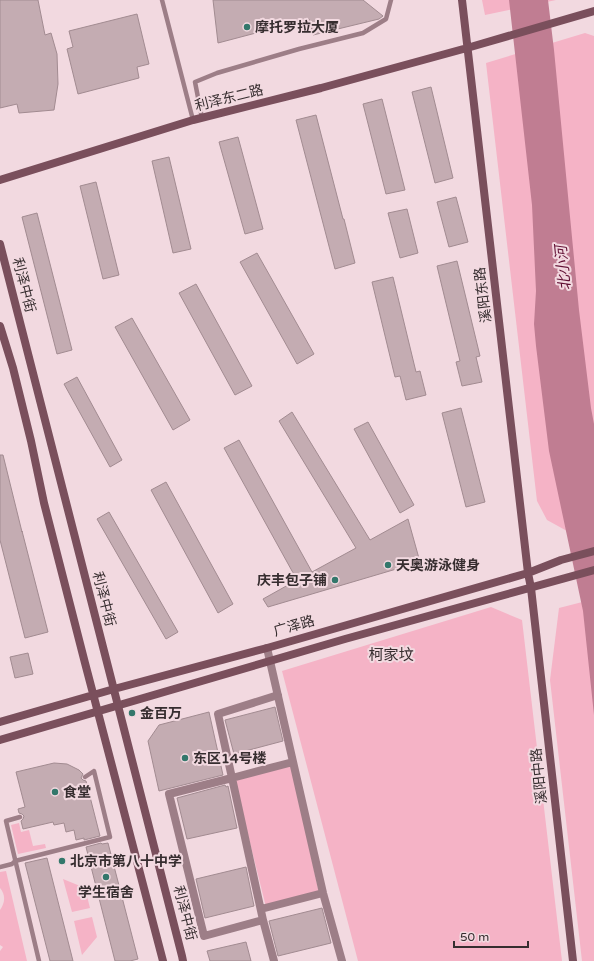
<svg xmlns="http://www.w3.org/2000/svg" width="594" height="961" font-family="'Varela Round','Noto Sans SC',sans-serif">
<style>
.green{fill:#f5b3c6}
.water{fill:#c07d92}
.building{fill:#c4acb2;stroke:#a28b91}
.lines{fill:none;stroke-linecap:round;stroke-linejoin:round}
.lane{stroke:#9d7e87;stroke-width:4.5}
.street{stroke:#9d7e87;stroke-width:8}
.secondary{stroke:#7a4f5c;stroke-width:8}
.poi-dot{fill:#33776b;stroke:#f2d9e0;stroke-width:1.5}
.labels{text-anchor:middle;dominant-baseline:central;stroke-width:4;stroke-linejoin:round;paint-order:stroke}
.poi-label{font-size:14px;font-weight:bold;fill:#362d2f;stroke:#f2d9e0;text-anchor:start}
.street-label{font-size:14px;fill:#362d2f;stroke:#f2d9e0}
.water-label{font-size:15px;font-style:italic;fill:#610f33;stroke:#f2d9e0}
.neighbourhood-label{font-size:15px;fill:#362d2f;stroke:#f2d9e0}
</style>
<rect width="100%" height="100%" fill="#f2d9e0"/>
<path class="green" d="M482 0H556L485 15Z
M585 33 594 36V524L567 531 547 520 537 501 486 63Z
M594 599V961H582L550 680 559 608Z
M491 607 522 620 562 961H358L282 671Z
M291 764 319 893 266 907 234 779Z
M19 823 21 832 29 830 33 846 45 844 46 848 18 854 11 825Z
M6 871 27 961H0V951L3 947 0 945V910C5 903 6 895 0 888V872Z
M63 879 85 888 90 908 72 912Z
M92 917 97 937 82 955 74 921Z"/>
<path class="water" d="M509 0H548L554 50 579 310 591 408 594 424V715L583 611 549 451 536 346 534 324 536 291 532 205Z"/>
<path class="building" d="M0 0H38L45 35 51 33 57 54 58 84 54 110 19 113 17 104 0 108Z
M213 0H363L383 16 379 19 313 35 309 19 218 43Z
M137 14 149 64 137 67 139 78 78 94 67 49 73 47 69 31Z
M431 87 453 178 435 183 412 92Z
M382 99 405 190 386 194 363 104Z
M316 115 343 219H344L355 263 335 269 296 120Z
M238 137 263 229 245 234 219 142Z
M169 157 191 249 173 253 152 161Z
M96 182 119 275 103 279 80 186Z
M456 197 468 242 449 247 437 202Z
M407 209 418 253 400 258 388 213Z
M37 213 72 350 57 354 22 217Z
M257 253 314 354 297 364 240 262Z
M457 261 480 356 476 357 482 382 462 386 456 362 460 361 437 266Z
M393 277 416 372 420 371 426 395 406 400 400 376 395 377 372 282Z
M196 284 252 386 235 395 179 293Z
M132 318 190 420 173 430 115 327Z
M77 377 122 460 110 467 64 384Z
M461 408 485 502 466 507 442 413Z
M292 412 370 540 408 519 420 562 268 607 263 599 297 580 224 448 239 440 312 572 356 548 279 421Z
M368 422 414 505 400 513 354 429Z
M0 455H3L22 532V531L48 632 25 638 0 540Z
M166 482 233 604 218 613 151 490Z
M109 512 178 632 166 639 97 519Z
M28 653 33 674 15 678 10 657Z
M275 707 283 741 234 754 225 720Z
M209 712 223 775 159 791 148 741 159 725Z
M54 763 67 764 79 770 83 774 81 778 83 780 86 781 100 836 84 840V838L76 840 74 830 66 832 64 823 54 825 53 822 23 829 21 821 23 819 24 816 22 814 19 813 18 809 25 807 16 772Z
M225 785 226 787 228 786 237 828 187 839 177 798Z
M101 843 102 844 108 843 138 959 130 961H115L86 847Z
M47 858 73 961H50L25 863Z
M246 867 254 906 205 918 196 879Z
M322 908 331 943 278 956 269 921Z
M246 942 251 961H210L207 951Z"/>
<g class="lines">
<path class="lane" d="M162 0 193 120
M202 118 195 82 217 73 299 49 363 33 386 19 391 0
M20 817 6 821 39 961
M0 867 12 864 15 861 110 837 94 771 85 777"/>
<path class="street" d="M267 648 323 893 342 961
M261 909 323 893
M263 920 204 936 169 794 232 778 218 714 278 695
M274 961 263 920 232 778 293 762"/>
<path class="secondary" d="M462 0 528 573 531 588 573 961
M0 180 193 120 321 88 467 48 594 11
M0 244C61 481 122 718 182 956L183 961
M0 326 13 368 31 441 44 503 85 663 106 743 163 961
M0 722 114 689 267 648 528 573 561 560 594 551
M0 740 345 639 594 570"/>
</g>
<g class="poi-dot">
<circle cx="247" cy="27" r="4"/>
<circle cx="388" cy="565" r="4"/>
<circle cx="335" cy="580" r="4"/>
<circle cx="132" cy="713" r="4"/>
<circle cx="185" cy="758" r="4"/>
<circle cx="55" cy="792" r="4"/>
<circle cx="62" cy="861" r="4"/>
<circle cx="106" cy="877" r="4"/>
</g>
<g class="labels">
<g class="poi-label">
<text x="255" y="27">摩托罗拉大厦</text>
<text x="396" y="565">天奥游泳健身</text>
<text x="327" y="580" text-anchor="end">庆丰包子铺</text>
<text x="140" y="713">金百万</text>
<text x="193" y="758">东区14号楼</text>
<text x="63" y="792">食堂</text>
<text x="70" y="861">北京市第八十中学</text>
<text x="106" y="892" text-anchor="middle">学生宿舍</text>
</g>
<g class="street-label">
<text transform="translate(229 98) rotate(-14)">利泽东二路</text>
<text transform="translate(24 285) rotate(76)">利泽中街</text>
<text transform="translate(483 295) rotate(-97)">溪阳东路</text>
<text transform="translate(104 599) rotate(76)">利泽中街</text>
<text transform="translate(294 626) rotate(-16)">广泽路</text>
<text transform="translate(539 776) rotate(-96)">溪阳中路</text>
<text transform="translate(185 913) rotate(76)">利泽中街</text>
</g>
<g class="water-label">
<text transform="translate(563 268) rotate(-96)">北小河</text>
</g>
<g class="neighbourhood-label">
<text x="391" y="655">柯家坟</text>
</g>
</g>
<path d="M454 941v6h74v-6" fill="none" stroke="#362d2f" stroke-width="2"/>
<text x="460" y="941" font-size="12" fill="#362d2f" stroke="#f2d9e0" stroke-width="3" paint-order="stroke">50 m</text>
</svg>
